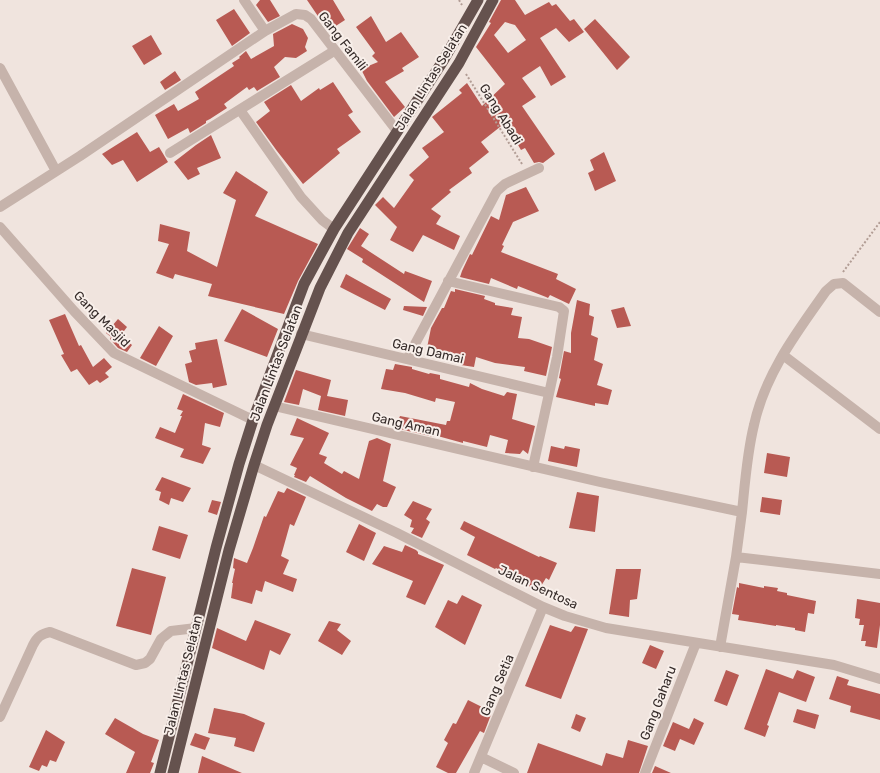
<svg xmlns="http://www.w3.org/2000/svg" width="880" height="773" font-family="Rubik,sans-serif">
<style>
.building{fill:#b85a53;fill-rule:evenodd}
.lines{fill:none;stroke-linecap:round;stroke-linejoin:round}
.path{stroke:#b29d95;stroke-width:2;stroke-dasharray:2 2;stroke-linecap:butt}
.minor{stroke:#c6b3ab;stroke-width:10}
.trunk{stroke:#65524e;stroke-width:11}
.labels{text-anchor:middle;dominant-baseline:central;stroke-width:4;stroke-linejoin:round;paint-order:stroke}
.street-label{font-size:13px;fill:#352b29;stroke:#f8efea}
</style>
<rect width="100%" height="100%" fill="#f0e4de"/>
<path class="building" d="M260 0H270L280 16 268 22 256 5Z
M307 0H333L345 20 328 31Z
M501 0H515L525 15 549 2 552 6 556 4 570 21 574 19 584 32 569 42 556 28 540 38 566 77 551 86 540 66 522 78 536 97 522 106 555 154 543 163 539 162 534 163 525 148 521 150 505 123 481 142 489 152 469 168 472 173 449 190 451 192 431 209 441 216 436 224 460 236 454 250 423 235 413 252 390 240 397 227 375 205 383 197 394 208 414 180 409 175 429 157 422 148 444 132 432 117 462 93 459 90 467 83 482 106 505 84 476 47 491 23 489 22ZM505 22 515 25 526 40 508 53 494 35Z
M234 9 250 33 232 46 216 20Z
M371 16 386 42 401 32 419 57 402 68 404 71 385 82 405 107 394 117 367 81 361 69 378 62 372 56 375 53 356 27Z
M595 19 630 57 617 70 584 29Z
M292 24 303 29 308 38 305 47 307 51 296 58 285 57 274 67 280 77 257 91 254 87 249 90 247 87 224 104 227 108 210 119 206 121V123L190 133 188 128 168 139 155 115 174 104 178 111 199 99 195 92 234 66 232 63 240 58 239 57 246 51 251 59 274 46 273 34Z
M151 35 162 54 144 65 132 46Z
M175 71 181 80 165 90 160 82Z
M333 82 353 112 348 115 361 132 337 149 340 153 303 184 277 151 256 122 270 111 264 102 291 85 301 101 319 88 320 90Z
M137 132 150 152 159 147 168 162 137 182 123 160 112 165 102 154Z
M211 135 221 158 197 168 200 174 188 180 174 162 196 145Z
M604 152 616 181 595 191 588 173 594 170 590 160Z
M236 171 268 192 255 216 318 244 298 281 284 314 208 296 212 284 175 274 173 279 156 273 169 244 158 241 160 224 190 232 187 251 217 267 236 200 223 193Z
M526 187 539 211 513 222 502 245 504 246 501 252 558 274 556 279 576 289 569 304 550 295 548 298 546 297 518 286 517 289 491 278 489 284 460 277 462 271 470 254 472 255 491 216 499 220 506 195Z
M360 228 369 234 361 246 404 274 405 271 432 281 424 302 362 262 363 259 347 249Z
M346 274 391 299 385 310 340 287Z
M455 289 485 296 484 299 495 303V305L513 308 511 315 522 317 518 338 529 339 552 347 546 376 524 371 525 367 495 363 476 357 474 367 461 365 463 356 457 355V354L427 348 431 328 442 308H444L451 291 455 292Z
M577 300 590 304 589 315 594 317 591 335 598 338 594 360 603 364 597 385 612 390 608 405 595 403V406L556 397 561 379 559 378 564 351 571 353V333Z
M404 306 427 307 423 316 403 310Z
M624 307 631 326 617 328 611 310Z
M242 309 278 329 267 357 224 341Z
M65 314 79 346 81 345 93 367 104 358 112 367 105 373 109 377 100 383 97 380 89 385 77 369 71 372 61 355 64 354 49 320Z
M118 319 127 327 121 335 132 345 127 352 118 348 110 339 111 337 106 333Z
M159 326 173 336 156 366 140 358Z
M217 339 227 385 213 388 212 383 196 385 189 382 185 364 192 362 189 351 196 349 195 343Z
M395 364 412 367V369L429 374 430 373 440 375V379L469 387 470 383 482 389 504 396 507 392 517 394 512 419 535 426 528 454 523 450 520 454 505 453 508 440 490 435 487 447 463 441V443L434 435V437L395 428 400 416 446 425 447 421H450L455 402 436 398 435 402 405 393 381 389 386 369 393 370Z
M296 370 331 380 327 396 348 400 345 416 318 410 321 396 303 389 299 405 284 402Z
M183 394 224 413 220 427 205 423 202 445 211 448 203 464 180 457 184 449 155 438 160 427 175 433 182 416H180L183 411 177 409Z
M297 418 329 433 319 454 327 457 324 463 342 474 344 471 359 479 369 441 377 438 391 444 383 481 396 487 387 507H383L377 504 372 511 346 498 310 476 306 482 294 477 295 475H294L297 468 290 465 304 438 290 435Z
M551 446 564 449 565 446 580 449 577 467 548 461Z
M767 453 790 457 787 477 764 473Z
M162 477 191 488 183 502 171 498 169 505 159 500 161 492 155 490Z
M287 488 306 497 294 526 290 524 281 556 289 560 283 574 297 579 293 592 265 581 262 592 256 590 252 604 231 598 233 583H232L235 569 233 568 234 558 247 563 253 548 264 516 266 517 278 491 284 493Z
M577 492 599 496 595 532 569 528Z
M762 497 782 500 780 515 760 512Z
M212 500 221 502 217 515 208 512Z
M413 501 432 509 426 519 430 522 422 538 411 533 414 528 410 527 412 520 404 515Z
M464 521 539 557 540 556 557 563 549 580 546 578 538 591 496 568 495 569 467 555 475 537 460 529Z
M359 524 376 533 364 561 346 552Z
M159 526 188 535 180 559 152 550Z
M405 545 416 550 418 552V554L444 565 425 605 406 597 413 581 372 564 384 546 402 552Z
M132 568 166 577 151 635 116 626Z
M616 569H641L637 599 630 600 629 617 609 614Z
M739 583 764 588V586L778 588 777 591 787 593V595L816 601 814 614 808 613 805 632 795 630V628L776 625V626L738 620 739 615 732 614 737 587 739 588Z
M462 595 482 605 465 645 435 627 448 600 457 604Z
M857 599 880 603V625L877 648 865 646 866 641H861L864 625H859L860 619 855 618Z
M255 620 291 634 280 655 270 650 264 670 212 648 217 628 246 641Z
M329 621 341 624 337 630 351 641 342 655 318 641Z
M550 625 571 632 575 626 588 629 561 699 525 686Z
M650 645 664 651 656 669 642 663Z
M766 669 793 679 797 670 815 677 806 702 779 692 767 725 769 726 765 737 744 729Z
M726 670 739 675 727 706 714 701Z
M837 676 849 680 847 685 880 694V720L850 712 851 706 829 699Z
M468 700 492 712 484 733 480 731 456 773H448L436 767 448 743 444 740 453 723 456 724Z
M214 708 244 714 265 723 254 752 234 746 236 738 208 733Z
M797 709 819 715 815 729 793 722Z
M576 714 586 718 580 732 571 728Z
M115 718 143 734 159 740 151 762 154 763 150 773H126L135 752 105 734Z
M694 718 704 723 694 745 680 739 675 751 663 746 673 722 689 729Z
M46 730 65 742 56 762 50 760 47 767 42 765 39 771 29 767Z
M195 733 210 738 205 750 190 745Z
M628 740 648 746 639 773H527L538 743 602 766 606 753 623 758Z
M202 756 242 773H198Z
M655 766 671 773H652Z"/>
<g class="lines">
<path class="path" d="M459 0 462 5
M466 74 522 164
M843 272 880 222"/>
<path class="minor" d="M244 0 265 31
M0 68 56 171
M240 110 301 197 322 220 334 229
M170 153 334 51
M0 207 80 156 265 31 296 14 305 15 311 19 397 131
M0 227 74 311 114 353 253 420
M448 281 559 307 564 311 557 357 533 467
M301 334 549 393
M783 355 880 429
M407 359 497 191 505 184 539 168
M274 406 600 482 742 512 736 557 720 647
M254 465 397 533 543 607 565 616 606 628 834 665 880 679
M742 512C745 483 747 453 754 425 765 374 797 332 826 291L834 284 843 283 880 312
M736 557 880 574
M0 717 33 645C37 637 41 634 50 632L136 665 145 663 150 659 161 639 171 631 196 628
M481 757 514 773
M474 773 543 607
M645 773 696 643"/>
<path class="trunk" d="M160 773 216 548 239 464 253 420 304 284 334 229 443 61 478 0
M173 773 229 550 254 465 267 425 320 288 348 233 459 63 493 0"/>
</g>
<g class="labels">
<g class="street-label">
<text transform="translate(343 41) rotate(52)">Gang Famili</text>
<text transform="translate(431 77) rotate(-58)">Jalan Lintas Selatan</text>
<text transform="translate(501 114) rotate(58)">Gang Abadi</text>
<text transform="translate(102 319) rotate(45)">Gang Masjid</text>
<text transform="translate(428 351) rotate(13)">Gang Damai</text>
<text transform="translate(276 363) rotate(-69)">Jalan Lintas Selatan</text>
<text transform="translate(406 424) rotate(13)">Gang Aman</text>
<text transform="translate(538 587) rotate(25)">Jalan Sentosa</text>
<text transform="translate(183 675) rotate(-76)">Jalan Lintas Selatan</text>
<text transform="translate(497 685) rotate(-67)">Gang Setia</text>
<text transform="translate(658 703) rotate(-69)">Gang Gaharu</text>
</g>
</g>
</svg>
